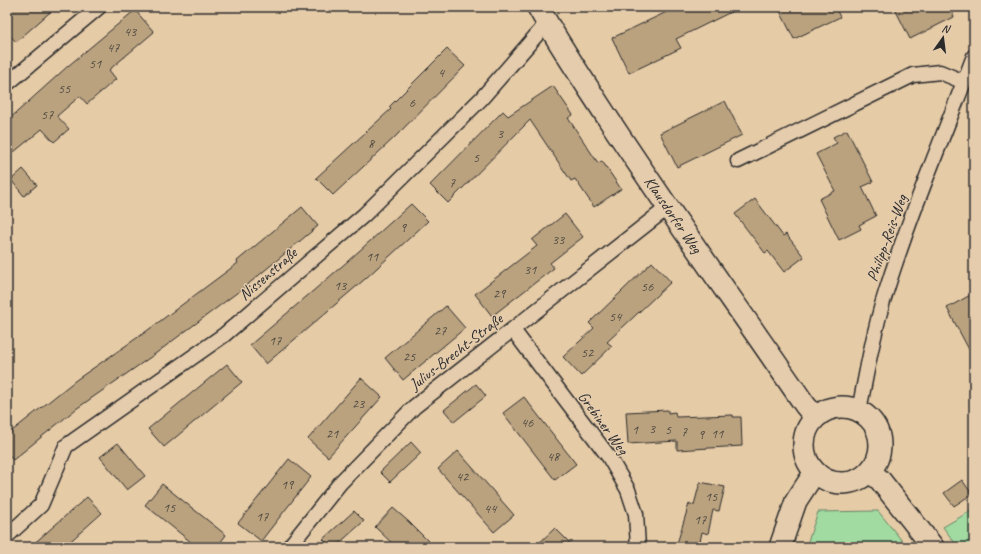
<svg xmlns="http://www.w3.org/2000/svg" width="981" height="554" font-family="Caveat,sans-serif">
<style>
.green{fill:#a1dba1;stroke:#668366}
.building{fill:#baa27f;stroke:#2b2b2b}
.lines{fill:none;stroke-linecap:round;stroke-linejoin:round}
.street-casing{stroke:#2b2b2b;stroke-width:17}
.secondary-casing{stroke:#2b2b2b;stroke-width:24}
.street{stroke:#e5ccad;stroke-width:14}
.secondary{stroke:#e5ccad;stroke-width:21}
.labels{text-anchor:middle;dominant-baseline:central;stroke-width:3;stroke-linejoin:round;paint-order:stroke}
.number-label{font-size:14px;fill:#4f4940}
.street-label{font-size:16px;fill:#2b2b2b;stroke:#e5ccad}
</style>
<rect width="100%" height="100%" fill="#e6cba7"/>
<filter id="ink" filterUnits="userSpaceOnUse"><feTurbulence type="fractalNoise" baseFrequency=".025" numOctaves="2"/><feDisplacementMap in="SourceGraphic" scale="8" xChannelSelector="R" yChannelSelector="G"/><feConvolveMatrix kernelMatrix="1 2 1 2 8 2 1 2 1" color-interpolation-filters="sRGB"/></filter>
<g filter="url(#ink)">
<path class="green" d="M974 509V547H958L943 527Z
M878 511 907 547H806L818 512Z"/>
<path class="building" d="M7 7H56L16 42 7 32Z
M677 7H741L676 39 681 48 629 73 612 38Z
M778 7H835L840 17 794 39Z
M894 7H949L954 17 910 39Z
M135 10 154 32 109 70 116 79 87 104 80 96 57 116 69 129 54 142 42 129 14 152 7 145V121L68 66Z
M447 49 465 66 394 138 333 195 316 178 391 109 389 107Z
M553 86 573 115 568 118 598 163 602 161 621 189 594 207 575 179 571 181 530 120 448 203 430 185 503 111 508 116Z
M725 101 742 135 677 167 660 133Z
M847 130 873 182 862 187 876 216 859 225 861 229 839 240 819 199 835 191 816 154 837 143 833 137Z
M23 169 37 185 24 196 11 180Z
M755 199 783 236 786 234 804 257 784 272 768 251 765 253 735 214Z
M411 204 428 221 365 279 266 364 250 345 348 261Z
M302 207 318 226 246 286 155 354 76 409 13 460 7 453V435L76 380 144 333 238 263 237 261Z
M565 214 583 237 550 263 554 268 492 316 475 294 537 246 532 240Z
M652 262 671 282 607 342 612 346 581 376 563 357 594 328 589 323Z
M974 293V359L947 308Z
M446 306 465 328 403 380 385 358Z
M227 364 242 382 164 447 148 429Z
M361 378 382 397 328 457 308 439Z
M476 384 486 396 454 422 444 410Z
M524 397 576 464 555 480 503 413Z
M668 410V413L675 412 676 417 733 415V417H741L742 446 677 450V441L628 444 626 412Z
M411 442 421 453 390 482 380 472Z
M118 443 145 476 127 490 100 457Z
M458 451 514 515 494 532 438 469Z
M289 459 311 477 261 541 238 523Z
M962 480 972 494 954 506 944 493Z
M700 482 725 487 719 511 713 510 708 534 702 532 699 547H676L689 504 694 505Z
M162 484 226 535 217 547H197L145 505Z
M87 497 102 513 64 547H30Z
M393 508 409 522 434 547H396L375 527Z
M354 511 364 521 335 547H331L323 539Z
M555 528 574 547H535Z"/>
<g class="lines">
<g class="street-casing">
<path id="street" d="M7 84 99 7
M738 161 913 75 940 72 964 82
M513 330 609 457 628 490 636 514 638 547
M859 410C867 372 873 332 885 295 910 214 944 135 974 56
M7 536 41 505 66 446 224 335 364 215 481 99 547 23
M289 547 341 482 414 407 667 208"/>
</g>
<g class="secondary-casing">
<g id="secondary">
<path id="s1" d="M538 7C560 46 585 83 609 120 672 216 740 310 805 405L815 417"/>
<circle cx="842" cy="445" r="38"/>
<path d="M870 472 880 480 933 547"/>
<path d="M780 547 796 501 815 472"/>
</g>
</g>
<use href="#street" class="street"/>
<use href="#secondary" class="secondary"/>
</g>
</g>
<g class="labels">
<g class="number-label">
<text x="130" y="31">43</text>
<text x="113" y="47">47</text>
<text x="95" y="63">51</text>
<text x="441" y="72">4</text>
<text x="64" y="88">55</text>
<text x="412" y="102">6</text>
<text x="47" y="114">57</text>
<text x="500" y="133">3</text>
<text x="371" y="143">8</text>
<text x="476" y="157">5</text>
<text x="452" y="182">7</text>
<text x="403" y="227">9</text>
<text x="558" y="239">33</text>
<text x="372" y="256">11</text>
<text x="530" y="269">31</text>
<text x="340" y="285">13</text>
<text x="647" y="286">56</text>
<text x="499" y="293">29</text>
<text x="615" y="316">54</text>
<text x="440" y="330">27</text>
<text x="275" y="340">17</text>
<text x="587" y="352">52</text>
<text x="409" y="356">25</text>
<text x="358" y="403">23</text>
<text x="527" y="422">46</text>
<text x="652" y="428">3</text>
<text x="635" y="429">1</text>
<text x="668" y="429">5</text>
<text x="684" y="431">7</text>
<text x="332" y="433">21</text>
<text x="717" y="433">11</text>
<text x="701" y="434">9</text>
<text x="553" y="456">48</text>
<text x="462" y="476">42</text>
<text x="287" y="484">19</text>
<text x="711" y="496">15</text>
<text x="169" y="507">15</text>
<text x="490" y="508">44</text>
<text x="262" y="516">17</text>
<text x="700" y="519">17</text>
</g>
<g class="street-label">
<text stroke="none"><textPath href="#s1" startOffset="248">Klausdorfer Weg</textPath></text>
<text transform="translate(887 238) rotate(-70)">Philipp-Reis-Weg</text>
<text transform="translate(268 274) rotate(-41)">Nissenstraße</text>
<text transform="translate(456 352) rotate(-38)">Julius-Brecht-Straße</text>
<text transform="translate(603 423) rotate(54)">Grebiner Weg</text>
</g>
</g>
<rect width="981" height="554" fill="none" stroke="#e5ccad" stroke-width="24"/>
<rect x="12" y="12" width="957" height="530" fill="none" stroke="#2b2b2b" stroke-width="1.5" filter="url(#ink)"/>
<g transform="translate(943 38) rotate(14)" stroke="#e5ccad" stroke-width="3" paint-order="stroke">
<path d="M0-3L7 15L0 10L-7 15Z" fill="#2b2b2b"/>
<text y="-6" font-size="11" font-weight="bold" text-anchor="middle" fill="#2b2b2b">N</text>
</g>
</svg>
